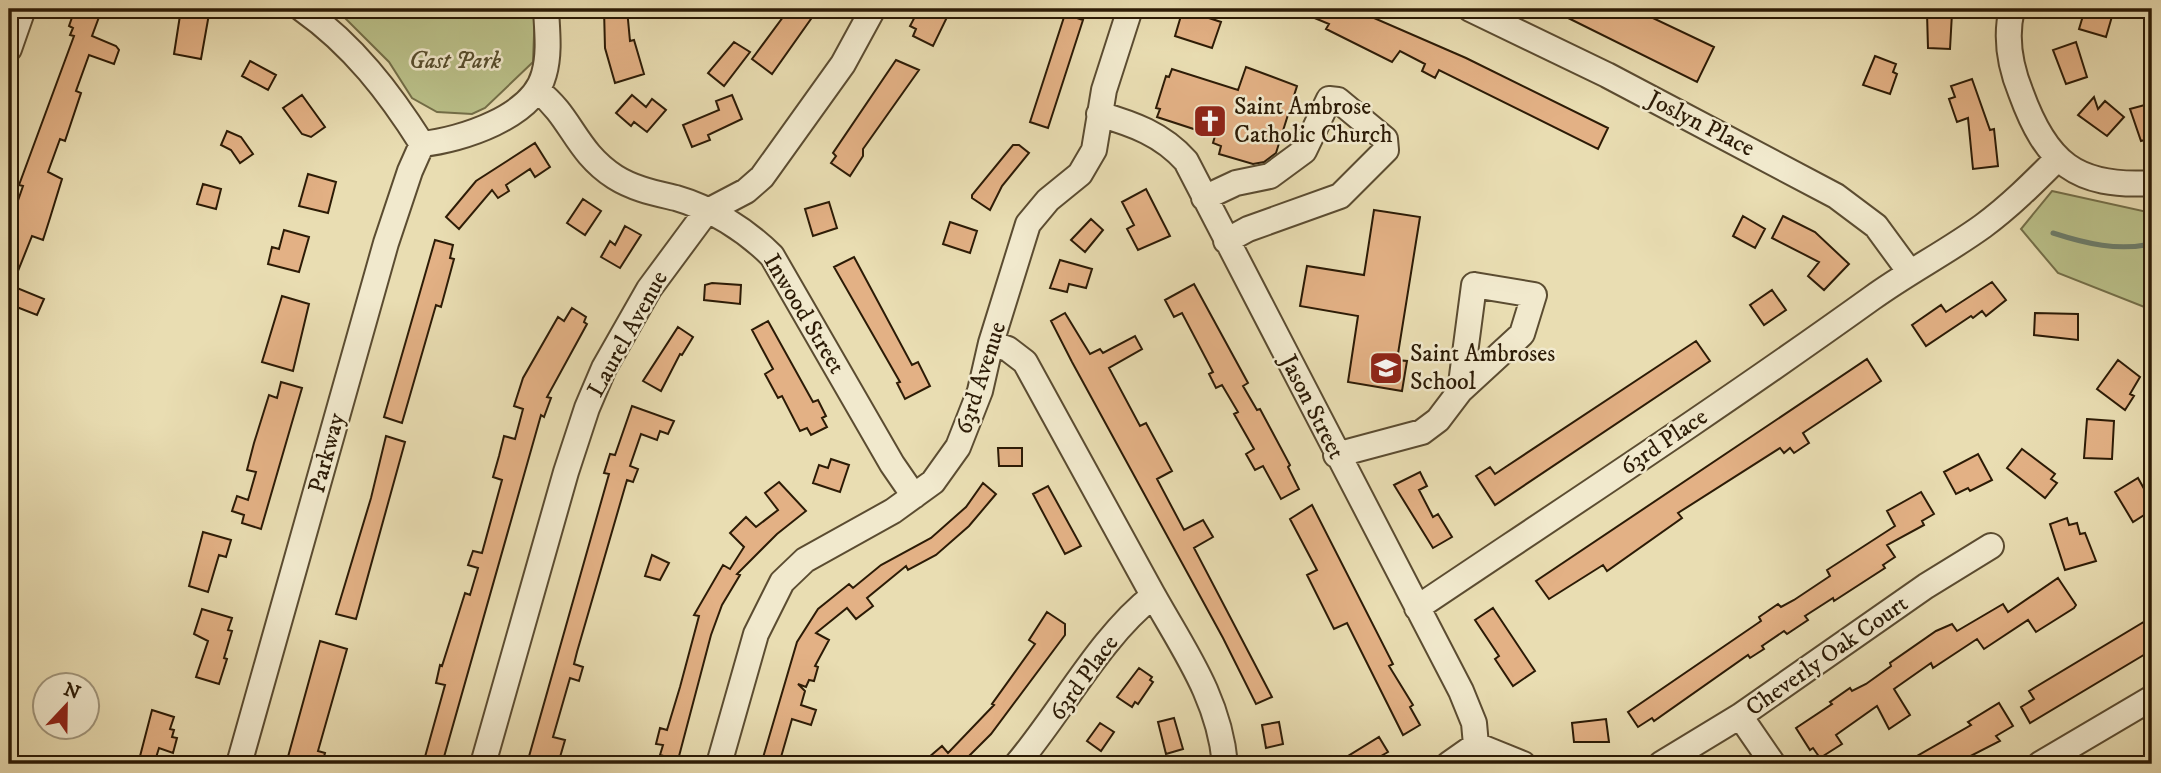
<svg xmlns="http://www.w3.org/2000/svg" width="2161" height="773" font-family="'IM FELL DW Pica',serif">
<style>
.green{fill:#bac089;stroke:#736e48;stroke-width:2}
.lines{fill:none;stroke-linecap:round;stroke-linejoin:round}
.stream{stroke:#6c7c6a;stroke-width:5}
.building{fill:#e3b185;stroke:#2c1b06;stroke-width:2}
.minor-casing{stroke:#5b4c31;stroke-width:28}
.minor{stroke:#f1e9cd;stroke-width:24}
.labels{text-anchor:middle;dominant-baseline:central;stroke-width:5;stroke-linejoin:round;paint-order:stroke}
.park-label{font-size:24px;font-style:italic;fill:#574d2d;stroke:#f1e9cd}
.poi-label{font-size:24px;fill:#2c1b06;stroke:#f1e9cd;text-anchor:start}
.street-label{font-size:24px;fill:#2c1b06;stroke:#f1e9cd}
</style>
<rect width="100%" height="100%" fill="#e9ddb2"/>
<filter id="stains"><feTurbulence type="fractalNoise" baseFrequency=".00286" numOctaves="4"/><feColorMatrix values="0 0 0 0 .2 0 0 0 0 .09 0 0 0 0 .02 0 0 0 .5 -.17"/></filter>
<radialGradient id="worn" r=".72"><stop offset=".6" stop-color="#630" stop-opacity="0"/><stop offset="1" stop-color="#630" stop-opacity=".3"/></radialGradient>
<path class="green" d="M330 9H535L533 62 485 108 472 114 437 112 412 98 389 62 344 17Z
M2052 191 2152 213V310L2058 273 2021 229Z"/>
<g class="lines">
<path class="stream" d="M2053 233C2087 244 2117 251 2152 244"/>
</g>
<path class="building" d="M75 9H102L92 36 116 46 119 50 114 64 89 55 76 91 81 93 65 141 60 139 48 172 62 179 50 218 43 240 32 236 12 286 44 299 37 315 9 304V211L14 212 23 186 19 185 74 36 70 35 73 28 69 26Z
M181 9 209 14 201 59 174 54Z
M604 9H627L630 41 634 40 644 74 615 83 605 48Z
M789 9H818L772 74 752 59Z
M919 9H951L933 46 913 36 916 29 910 26Z
M1183 9 1196 13 1197 9H1212L1209 18 1221 22 1212 48 1175 36Z
M1293 9H1370L1367 15 1466 58 1608 128 1598 149 1439 70 1435 78 1422 71 1425 64 1400 51 1392 62 1326 29 1329 24Z
M1550 9H1634L1714 47 1697 82Z
M2085 9H2108L2107 11 2113 13 2106 37 2079 29Z
M1927 13H1952L1950 49 1928 48Z
M1065 14 1083 20 1048 128 1030 122Z
M734 42 750 52 724 86 708 73Z
M2076 42 2087 77 2066 84 2053 50Z
M1875 56 1896 64 1893 72 1897 74 1890 94 1863 85Z
M896 60 919 70 863 149V156L850 176 831 163 836 156 833 153Z
M250 61 276 75 268 90 242 76Z
M1246 67 1297 86 1276 153 1264 162 1253 164 1219 154 1221 146 1213 143 1215 136 1157 117 1160 109 1156 108 1166 76 1169 77 1172 69 1238 90Z
M1972 79 1990 130 1994 129 1998 166 1973 169 1968 118 1957 122 1949 99 1955 97 1951 86Z
M302 95 325 127 311 137 302 134 283 108Z
M632 95 646 107 652 99 666 110 647 132 634 122 631 126 616 113Z
M732 95 742 119 708 135 710 140 692 147 683 125 719 110 716 101Z
M2094 97 2098 109 2105 101 2124 117 2107 136 2078 115Z
M2152 103V138L2141 141 2130 109Z
M227 131 241 137 253 154 240 163 231 150 221 145Z
M535 143 550 167 535 177 530 169 506 185 509 191 498 198 492 190 459 229 446 217 476 181Z
M1013 145H1019L1029 153 1002 186 990 210 972 198V195Z
M308 174 336 182 328 213 299 206Z
M203 184 221 189 216 209 197 204Z
M1146 189 1170 236 1138 250 1127 229 1134 225 1122 202Z
M583 199 601 211 585 235 567 223Z
M829 202 837 228 813 236 805 209Z
M1374 210 1420 217 1397 360 1407 361 1402 391 1348 382 1358 316 1300 306 1307 266 1364 275Z
M1743 216 1765 229 1755 248 1733 236Z
M1783 216 1815 232 1849 264 1824 290 1808 276 1819 262 1772 238Z
M1091 219 1103 230 1085 252 1071 240Z
M950 222 977 231 970 253 943 244Z
M625 226 641 235 620 268 601 257 610 241 615 245Z
M284 230 309 237 299 272 268 264 272 247 279 249Z
M435 240 453 245 450 258 454 259 441 307 436 305 402 423 384 417Z
M854 257 912 365 918 362 930 386 905 399 897 383 900 382 834 267Z
M1060 260 1092 269 1086 288 1069 284 1067 292 1050 288Z
M1992 282 2006 300 1986 316 1982 311 1973 318 1971 316 1926 346 1912 325 1941 305 1946 312Z
M712 283 741 285 740 304 704 300 705 285Z
M1194 284 1248 383 1243 386 1257 410 1260 409 1290 465 1288 467 1299 489 1281 499 1263 466 1255 470 1246 454 1254 449 1234 414 1238 412 1222 385 1216 388 1209 374 1213 372 1182 313 1174 317 1165 300Z
M1772 290 1786 310 1764 325 1750 305Z
M282 296 309 304 293 371 262 362Z
M572 308 586 317 584 322 587 324 547 397 551 398 544 417 541 415 442 764H423L445 685 436 683 440 665 442 666 465 593 470 595 478 568 468 565 473 551 482 553 502 480 493 477 499 456 504 436 515 439 523 409 514 406 523 378 558 317 564 321Z
M1065 313 1090 354 1100 349 1103 353 1135 336 1142 349 1109 368 1140 426 1146 423 1172 471 1157 479 1184 530 1203 520 1213 537 1194 548 1272 697 1256 704 1223 638 1072 362 1051 321Z
M2035 313 2078 314V340L2034 335Z
M768 321 813 402 818 400 826 416 822 418 827 427 811 435 807 428 800 431 782 396 778 398 765 374 773 369 752 330Z
M678 327 693 337 682 355 680 354 661 391 643 381Z
M1696 341 1710 361 1495 505 1476 476 1490 467 1495 474Z
M1867 359 1881 381 1803 433 1809 443 1794 453 1790 448 1784 453 1780 448 1678 513 1682 518 1607 571 1603 565 1549 599 1536 581Z
M2118 360 2140 377 2130 394 2134 396 2125 410 2097 389Z
M281 382 302 388 261 529 242 523 244 515 232 511 237 496 248 500 256 472 247 470 254 443 269 395 277 398Z
M632 406 674 421 668 434 660 431 657 440 641 434 630 466 638 469 633 482 627 480 577 652 574 664 583 667 579 681 570 678 553 737 565 740 558 764 528 760 609 474 604 473 610 454 615 455Z
M2087 419 2114 421 2112 459 2084 458Z
M386 436 405 442 356 619 336 614 371 498Z
M998 448H1022V466H999Z
M2022 449 2055 474 2051 479 2057 483 2045 498 2007 468Z
M1978 454 1992 480 1970 491 1968 488 1956 494 1944 472Z
M831 459 849 465 840 492 813 483 819 465 828 468Z
M1420 472 1427 486 1419 490 1433 517 1438 514 1452 537 1433 548 1394 485Z
M2138 478 2147 494 2152 491V510L2133 522 2115 492Z
M779 482 806 511 777 534 737 574 740 575 722 605 711 635 678 760 660 755 663 745 656 744 660 728 667 730 680 687 699 616 694 615 723 565 730 569 744 547 730 533 746 517 756 527 778 510 765 493Z
M983 483 996 494 969 526 936 555 908 570 906 566 867 598 873 606 856 619 847 608 816 633 829 640 815 666 818 667 814 681 809 680 806 687 798 684 805 691 801 705 816 710 811 725 792 719 779 764 762 761 797 642 818 609 849 584 853 588 881 565 931 538 966 507Z
M1048 486 1081 546 1065 554 1033 494Z
M1921 492 1934 514 1922 521 1924 525 1887 545 1895 557 1883 565 1885 568 1834 601 1833 598 1805 616 1808 620 1787 634 1784 631 1762 646 1764 649 1750 658 1748 655 1654 721 1652 718 1638 727 1628 712 1761 621 1759 617 1778 604 1781 607 1794 600 1830 576 1827 570 1895 526 1887 511Z
M1312 505 1393 664 1389 666 1413 705 1410 707 1420 725 1403 735 1347 623 1334 629 1307 575 1317 570 1290 519Z
M2067 518 2069 525 2077 523 2080 534 2085 533 2096 561 2065 570 2050 524Z
M203 532 231 540 226 557 219 555 208 592 189 586Z
M652 555 669 563 660 580 645 576Z
M2058 578 2076 605 2074 608 2036 632 2028 620 1984 649 1977 639 1933 668 1931 663 1894 689 1910 715 1889 729 1877 706 1836 735 1842 744 1820 758 1813 748 1810 750 1796 728 1832 704 1830 702 1850 688 1852 691 1866 684 1891 666 1890 663 1936 631 1952 624 1957 631 2003 604 2008 612Z
M1493 608 1535 671 1513 686 1495 659 1499 656 1475 620Z
M202 609 232 618 228 630 232 631 224 658 227 659 219 684 196 677 208 641 194 634Z
M1047 612 1065 624V635L991 734 961 764H921L942 746 948 753 994 705 992 704 1035 644 1029 640Z
M2152 617V650L2030 723 2021 707 2034 699 2029 691Z
M320 641 347 649 318 751 325 753 322 764H286Z
M1139 668 1152 677 1150 680 1153 682 1138 704 1135 702 1132 707 1117 697Z
M1999 703 2013 726 1996 736 2000 741 1955 764H1903L1971 725 1968 722Z
M152 710 174 717 170 729 174 730 172 737 177 738 173 753 159 748 154 764H138Z
M1174 718 1183 749 1166 754 1158 722Z
M1606 719 1609 742H1574L1572 723Z
M1279 722 1283 744 1266 748 1262 725Z
M1100 723 1114 732 1101 751 1087 741Z
M1379 737 1388 752 1367 764H1335Z"/>
<g class="lines">
<g class="minor-casing">
<path id="minor" d="M302 9C353 45 389 92 422 144 461 140 533 117 544 74 550 53 547 30 546 9
M1470 9 1607 75 1836 196 1876 226 1909 271
M2012 9C2005 37 2010 66 2021 93 2046 162 2076 188 2152 183
M9 49 23 9
M538 91C572 117 575 151 615 177 634 189 655 193 676 198 711 208 746 230 772 256L892 464 914 496
M1099 114C1133 124 1162 134 1186 161L1461 691 1474 723 1476 745
M1204 198 1236 183 1270 176 1304 151 1329 99 1338 100 1385 139 1386 150 1340 196 1248 229 1226 241
M991 343 1008 349 1025 362C1066 437 1107 511 1148 586 1180 645 1219 695 1225 764
M1336 455 1422 432 1438 420 1460 391 1474 285 1534 295 1522 334 1460 391
M1417 608C1569 506 1723 405 1872 298 1908 272 1947 252 1983 226 2010 206 2033 183 2057 159
M1740 716 1773 764
M1476 745 1523 764
M239 764 386 243 410 171 422 144
M483 764 566 472 587 408 604 368 649 289 706 212 746 191 762 177 843 64 873 9
M719 764 756 634 782 582 805 560 893 511 933 482 958 447 980 391 991 343 1028 224 1048 200 1080 174 1094 150 1104 90 1130 9
M1017 764C1061 712 1101 636 1153 596
M1449 764 1476 745
M1661 764 1740 716 1926 586 1991 546
M2040 764 2152 698"/>
</g>
<use href="#minor" class="minor"/>
</g>
<defs>
<g id="church-square" transform="scale(1.75)"><rect x="-9" y="-9" width="18" height="18" rx="4" fill="#8f2418" stroke="#f1e9cd"/><path d="M-1.2-6h2.4v3.5h3.3v2.4h-3.3V6h-2.4V-.1h-3.3v-2.4h3.3Z" fill="#fff"/></g>
<g id="school-square" transform="scale(1.75)"><rect x="-9" y="-9" width="18" height="18" rx="4" fill="#8f2418" stroke="#f1e9cd"/><path d="M0-5L7-2L0 1L-7-2ZM-4 1L0 2.5L4 1V4Q0 6-4 4Z" fill="#fff"/></g>
</defs>
<g fill-rule="evenodd">
<use href="#church-square" x="1210" y="121"/>
<use href="#school-square" x="1386" y="368"/>
</g>
<g class="labels">
<g class="park-label">
<text x="455" y="61">Gast Park</text>
</g>
<g class="poi-label">
<text x="1234" y="107">Saint Ambrose<tspan x="1234" dy="28">Catholic Church</tspan></text>
<text x="1410" y="354">Saint Ambroses<tspan x="1410" dy="28">School</tspan></text>
</g>
<g class="street-label">
<text transform="translate(1701 124) rotate(27)">Joslyn Place</text>
<text transform="translate(804 314) rotate(59)">Inwood Street</text>
<text transform="translate(628 334) rotate(-61)">Laurel Avenue</text>
<text transform="translate(981 378) rotate(-72)">63rd Avenue</text>
<text transform="translate(1312 407) rotate(63)">Jason Street</text>
<text transform="translate(1664 442) rotate(-34)">63rd Place</text>
<text transform="translate(327 453) rotate(-75)">Parkway</text>
<text transform="translate(1827 656) rotate(-35)">Cheverly Oak Court</text>
<text transform="translate(1084 678) rotate(-54)">63rd Place</text>
</g>
</g>
<rect width="2161" height="773" fill="none" stroke="#e9ddb2" stroke-width="35"/>
<rect x="10" y="10" width="2140" height="752" fill="none" stroke="#2c1b06" stroke-width="3.5"/>
<rect x="18" y="18" width="2126" height="738" fill="none" stroke="#2c1b06" stroke-width="2"/>
<g transform="translate(66 706) rotate(22)"><circle r="33" fill="#f1e9cd" stroke="#a2977d" stroke-width="2"/>
<path d="M0-5L12 26L0 18L-12 26Z" fill="#8f2418"/>
<text y="-10" font-size="19" font-weight="bold" text-anchor="middle" fill="#2c1b06">N</text>
</g>
<rect width="100%" height="100%" filter="url(#stains)"/>
<rect width="100%" height="100%" fill="url(#worn)"/>
</svg>
